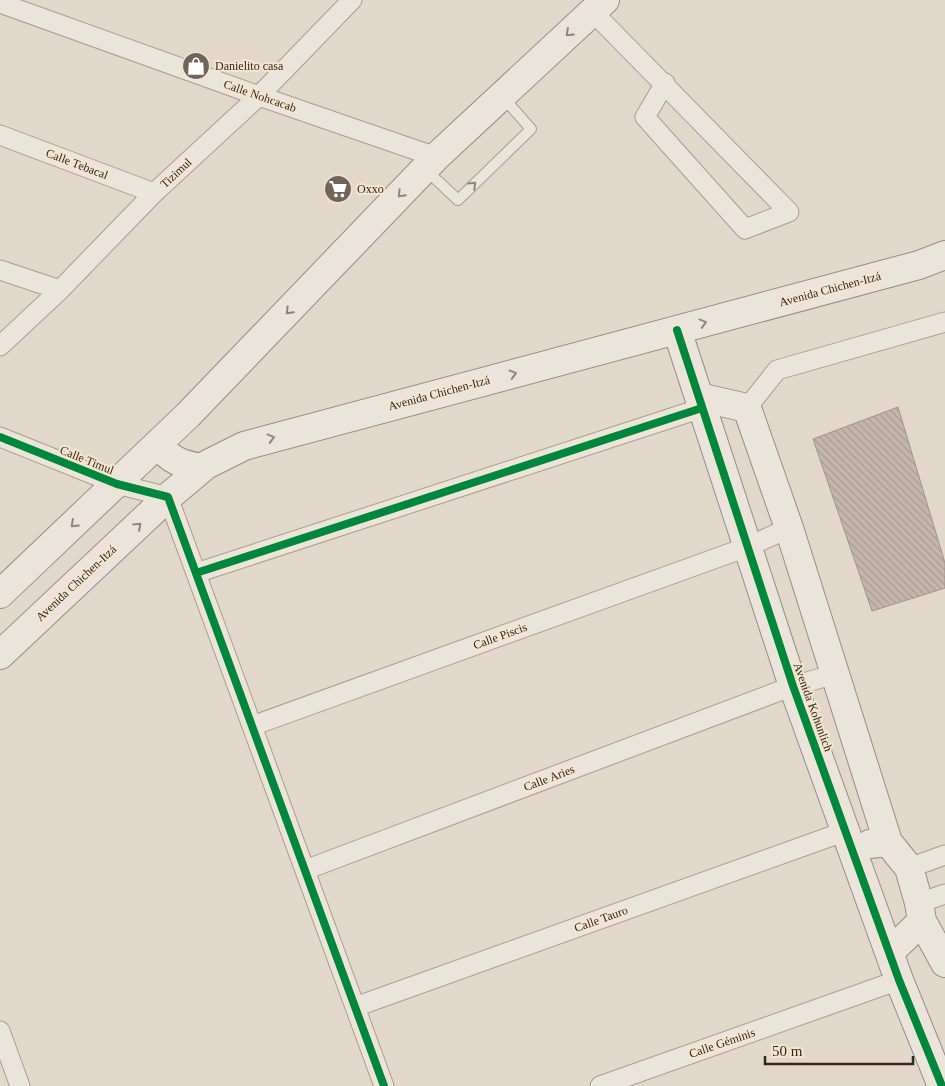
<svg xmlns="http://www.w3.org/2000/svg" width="945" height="1086" font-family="'Times New Roman',serif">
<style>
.building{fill:url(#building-back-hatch);stroke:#a1948a}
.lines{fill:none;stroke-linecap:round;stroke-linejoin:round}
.lane-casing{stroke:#a79d93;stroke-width:12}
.street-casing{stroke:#a79d93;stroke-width:21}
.secondary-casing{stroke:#968d83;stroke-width:30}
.lane{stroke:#eae4da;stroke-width:10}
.street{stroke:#eae4da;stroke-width:19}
.secondary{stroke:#eae4da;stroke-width:28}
.cycleway-casing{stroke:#f4e6ce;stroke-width:11}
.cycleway{stroke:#00873e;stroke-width:8}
.oneway{stroke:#8f857b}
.labels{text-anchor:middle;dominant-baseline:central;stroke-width:4;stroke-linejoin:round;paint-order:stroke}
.poi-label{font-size:12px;fill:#34261c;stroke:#f4e6ce;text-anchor:start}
.street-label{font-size:12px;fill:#34261c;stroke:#f4e6ce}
</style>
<defs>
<pattern id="building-back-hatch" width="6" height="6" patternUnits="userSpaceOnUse" patternTransform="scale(1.25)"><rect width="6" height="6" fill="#c5b6ab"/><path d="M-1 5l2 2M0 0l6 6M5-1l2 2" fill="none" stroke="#aa9c93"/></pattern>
</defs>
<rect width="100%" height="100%" fill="#e2d8ca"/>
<path class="building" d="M898 407 945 563V588L872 611 813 439Z"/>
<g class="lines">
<g class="lane-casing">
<path id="lane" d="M426 170 458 200 531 129 502 96"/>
</g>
<g class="street-casing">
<path id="street" d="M0 3 259 96 436 157
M593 12 789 212 745 229 645 117 665 83
M0 135 154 193
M0 270 60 290
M0 346 60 290 154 193 259 96 352 0
M747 408 777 370 945 322
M0 437 117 484 168 497 384 1086
M196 573 702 408
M252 726 747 547 789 528
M909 868 945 855
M305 870 793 686 835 674
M919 903 945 894
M355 1007 846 831
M0 1031 20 1086
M600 1086 899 980"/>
</g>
<g class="secondary-casing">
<path id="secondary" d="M677 330 793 686 899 980 942 1086
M699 397 747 408 789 528 888 842
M158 445C171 461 182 464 201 468
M0 594 188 415 436 157 605 0
M0 655 168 497 206 465 244 446 919 265 945 255
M870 844 888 842 909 868 919 903 922 921 890 952
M922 921 945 963"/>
</g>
<use href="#lane" class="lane"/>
<use href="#street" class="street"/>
<use href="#secondary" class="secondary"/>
<g class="cycleway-casing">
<path id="cycleway" d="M677 330 793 686 899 980 942 1086
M0 437 117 484 168 497 384 1086
M196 573 702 408"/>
</g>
<use href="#cycleway" class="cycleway"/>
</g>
<defs><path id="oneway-chevron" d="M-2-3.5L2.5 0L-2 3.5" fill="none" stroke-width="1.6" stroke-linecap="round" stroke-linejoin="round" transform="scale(1.25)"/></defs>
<g class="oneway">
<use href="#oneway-chevron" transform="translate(569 33) rotate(137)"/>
<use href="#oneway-chevron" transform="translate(473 185) rotate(-44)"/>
<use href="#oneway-chevron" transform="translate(401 194) rotate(134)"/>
<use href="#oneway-chevron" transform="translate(289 311) rotate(134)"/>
<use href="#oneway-chevron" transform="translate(703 323) rotate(-15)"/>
<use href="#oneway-chevron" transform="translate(513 374) rotate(-15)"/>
<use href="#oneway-chevron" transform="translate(271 438) rotate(-15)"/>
<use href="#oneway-chevron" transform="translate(74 524) rotate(137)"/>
<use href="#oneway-chevron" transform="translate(138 526) rotate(-43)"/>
</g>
<defs>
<g id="shop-disc" transform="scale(1.4375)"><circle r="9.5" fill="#716459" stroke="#f4e6ce"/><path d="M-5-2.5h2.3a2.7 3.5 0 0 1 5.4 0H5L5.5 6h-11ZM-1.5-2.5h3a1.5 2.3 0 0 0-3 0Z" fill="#fff"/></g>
<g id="supermarket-disc" transform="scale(1.4375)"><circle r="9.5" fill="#716459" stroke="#f4e6ce"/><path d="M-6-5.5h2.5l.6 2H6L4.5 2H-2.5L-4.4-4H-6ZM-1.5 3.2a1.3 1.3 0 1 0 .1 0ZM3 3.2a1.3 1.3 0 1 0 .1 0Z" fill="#fff"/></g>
</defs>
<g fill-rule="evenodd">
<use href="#shop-disc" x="196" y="66"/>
<use href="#supermarket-disc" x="338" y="189"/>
</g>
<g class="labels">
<g class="poi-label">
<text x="215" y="66">Danielito casa</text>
<text x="357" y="189">Oxxo</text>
</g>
<g class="street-label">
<text transform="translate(260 96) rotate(19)">Calle Nohcacab</text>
<text transform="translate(77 164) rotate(21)">Calle Tebacal</text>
<text transform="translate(176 173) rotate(-43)">Tizimul</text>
<text transform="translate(830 289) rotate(-15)">Avenida Chichen-Itzá</text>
<text transform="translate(439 393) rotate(-15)">Avenida Chichen-Itzá</text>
<text transform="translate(87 460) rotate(22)">Calle Timul</text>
<text transform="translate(76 583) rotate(-43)">Avenida Chichen-Itzá</text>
<text transform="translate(500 636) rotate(-20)">Calle Piscis</text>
<text transform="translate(813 707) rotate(70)">Avenida Kohunlich</text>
<text transform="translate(549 778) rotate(-21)">Calle Aries</text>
<text transform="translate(601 919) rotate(-20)">Calle Tauro</text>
<text transform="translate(722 1043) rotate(-19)">Calle Géminis</text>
</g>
</g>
<path d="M765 1056v8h148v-8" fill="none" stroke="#34261c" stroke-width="2.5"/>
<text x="772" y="1056" font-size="15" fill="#34261c" stroke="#f4e6ce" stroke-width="4" paint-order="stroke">50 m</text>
</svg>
